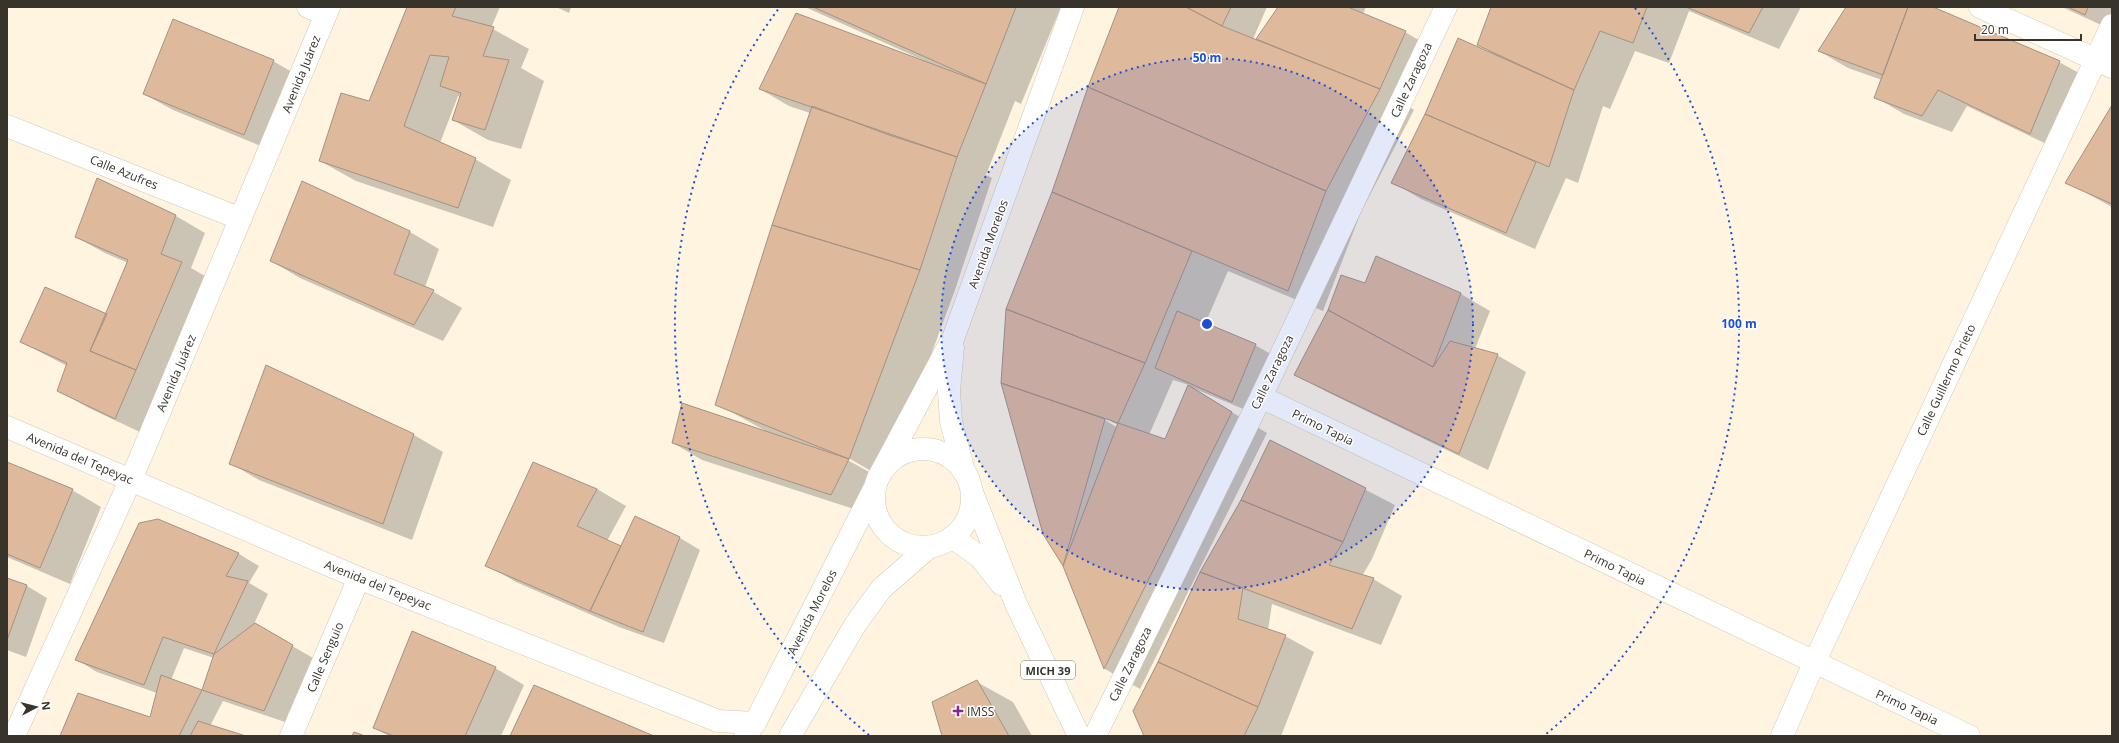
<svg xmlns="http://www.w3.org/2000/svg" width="2119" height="743" font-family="'Open Sans',sans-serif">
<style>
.shadow{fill:#0003;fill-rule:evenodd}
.building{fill:#dfb99b;stroke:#a39284}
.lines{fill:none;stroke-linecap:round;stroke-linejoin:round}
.minor-casing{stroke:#d2c8b4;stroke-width:23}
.major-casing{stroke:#d2c8b4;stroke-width:23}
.minor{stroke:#fff;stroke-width:22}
.major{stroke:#fff;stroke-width:22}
.ring{fill:none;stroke:#1d4ed8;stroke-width:2;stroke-dasharray:2 4}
.poi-dot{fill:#842590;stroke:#fff;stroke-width:1.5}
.labels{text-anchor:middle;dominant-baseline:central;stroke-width:3;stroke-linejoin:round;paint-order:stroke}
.shield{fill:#fff;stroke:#74716b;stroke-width:1}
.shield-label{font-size:11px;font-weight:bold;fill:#38342c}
.street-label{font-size:12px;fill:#38342c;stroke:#fff}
.poi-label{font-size:12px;fill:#38342c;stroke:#fff;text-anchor:start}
.centre{fill:#1d4ed8;stroke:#fff;stroke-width:2}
.ring-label{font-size:12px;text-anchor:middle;font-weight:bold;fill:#1d4ed8;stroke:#fff;stroke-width:3;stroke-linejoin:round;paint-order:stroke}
</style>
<rect width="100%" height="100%" fill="#fef4e0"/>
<path class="shadow" d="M408 7H500L491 28 529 49 521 68 544 81 521 149 488 140 453 120 461 97 458 96 440 143 475 159 511 180 493 227 356 181 320 161 369 102Z
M556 7H571L569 13Z
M805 7H1061L1021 104 1015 101 986 175 992 178 955 290 885 479 845 456 844 458 878 477 860 511 702 460 673 443 764 432V430L717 404 810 113 789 106 760 89 923 60Z
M1120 7H1267L1253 39 1261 43 1257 39 1279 7H1366L1363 14 1405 32 1434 49 1408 106 1414 110 1361 212 1323 311 1228 271 1205 324 1255 345 1276 357 1253 413 1188 386 1267 433 1140 689 1105 669 1064 565 1044 533 1002 383 1053 193 1089 87ZM1173 380 1189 385 1166 440 1149 435ZM1101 416 1118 425V428L1100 417Z
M1492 7H1801L1779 49 1689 11 1669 63 1635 51 1610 109 1603 106 1578 183 1566 178 1535 249 1421 199 1392 182 1426 114 1459 39 1496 56 1479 44Z
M1848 7H1931L2059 62 2088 78 2059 150 1967 106 1952 132 1904 114 1875 97 1882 80 1848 68 1819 51Z
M2062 7H2112V30Z
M273 61 302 78 273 151 173 110 144 94Z
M2112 107V207L2066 182Z
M97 180 176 216 205 233 191 268 210 279 144 434 87 407 58 390 67 366 21 342 107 315 128 263 105 253 76 237Z
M302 183 410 232 439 249 425 287 462 308 443 341 300 278 271 261Z
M1366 284 1461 294 1490 311 1475 349 1497 355 1526 372 1488 470 1325 391 1296 374Z
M267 366 414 435 443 452 412 540 259 480 230 463Z
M1271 441 1395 505 1372 559 1362 576 1373 579 1402 596 1381 645 1272 604 1268 630 1285 636 1314 652 1281 736H1146L1134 711 1201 572 1242 501Z
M7 463 72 490 101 507 70 584 7 557Z
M597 489 626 506 607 541 621 548 680 538 700 550 664 643 619 627 516 582 487 565Z
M158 520 239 554 259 566 249 583 268 594 254 624 313 658 285 722 223 701 210 726 243 736H61L151 718 157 693 97 672 77 660ZM184 648 214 658 203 691 171 680Z
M7 579 27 586 47 598 26 657 7 650Z
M495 668 524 685 501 736H389L374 728Z
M977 682 1013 702 1032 736H943Z"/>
<path class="building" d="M407 7H456L452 16 494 27 483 56 509 60 485 130 452 120 461 93 440 86 449 57 430 55 404 126 476 158 458 208 319 161 341 93 369 101Z
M813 7H1016L986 84Z
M1119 7H1186L1222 26 1380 89 1326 191 1088 87Z
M1186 7H1231L1222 26Z
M1278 7H1348L1406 31 1380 89 1256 39Z
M1491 7H1647L1633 43 1600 31 1574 90 1477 45Z
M1686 7H1763L1749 33Z
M1846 7H1908L1883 75 1818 51Z
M1908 7H1933L2060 61 2030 134 1938 90 1922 116 1874 98Z
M2068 7H2088L2085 15Z
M796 13 986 84 957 157 759 89Z
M173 19 274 60 244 135 143 94Z
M1458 38 1574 90 1549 167 1425 114Z
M1088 87 1326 191 1288 291 1052 192Z
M2112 105V204L2065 183Z
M812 106 889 135 957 157 920 270 772 225Z
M1425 114 1536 162 1506 233 1391 183Z
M97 178 176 215 161 254 182 262 136 370 90 351 128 260 75 237Z
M302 181 410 231 394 274 434 290 414 325 270 261Z
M1052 192 1192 251 1145 363 1006 309Z
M772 225 920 270 849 459 715 405Z
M1376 256 1461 293 1433 367 1328 310 1341 275 1365 283Z
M45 287 107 314 90 351 136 370 115 419 57 391 67 363 20 342Z
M1006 309 1145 363 1118 423 1001 383Z
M1328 310 1433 367 1450 341 1498 354 1459 454 1294 375Z
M1177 311 1256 344 1232 402 1155 368Z
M266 365 414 434 383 524 229 464Z
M1001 383 1105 419 1063 566 1043 534Z
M1188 385 1232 412 1104 669 1063 566 1118 423 1165 439Z
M682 403 849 459 831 495 672 443Z
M1270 440 1366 488 1343 542 1241 500Z
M7 462 73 489 40 568 7 554Z
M533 462 597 489 577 526 621 546 590 611 485 566Z
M1241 500 1343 542 1329 565 1374 578 1352 629 1200 572Z
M635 516 680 537 643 632 590 611Z
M158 519 239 553 226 576 248 581 214 654 163 637 144 685 75 660 139 523Z
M1200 572 1243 588 1238 619 1286 635 1258 707 1158 662Z
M7 578 27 585 7 640Z
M255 623 293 645 264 711 202 690 214 654Z
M412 631 496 667 465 736H394L373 728Z
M1158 662 1258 707 1244 736H1144L1133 711Z
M161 675 202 690 179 736H60L78 693 150 717Z
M977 680 1009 736H942L932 702Z
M534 685 654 736H510Z
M198 721 246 736H190Z
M354 732 365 736H352Z"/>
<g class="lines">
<g class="minor-casing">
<path id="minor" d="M308 7 326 14
M1980 7 2112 67
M7 126 241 219
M953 347 949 391 951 421 964 472
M1261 397 1969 736
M7 427 359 578 718 721 755 723
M882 471 954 336 1073 7
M14 736 136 468 329 7
M291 736 359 578
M1095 736 1261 397 1446 7
M1782 736 1814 663 2112 25"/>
</g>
<g class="major-casing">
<path id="major" d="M874 498a49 49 0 1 1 98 0a49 49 0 1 1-98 0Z
M972 492 1016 604 1079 736
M952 537 980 557 1001 584
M745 736 755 723 874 489
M790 736 855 625 881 589 929 547"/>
</g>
<use href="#minor" class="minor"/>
<use href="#major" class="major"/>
</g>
<circle cx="1207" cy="324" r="266" fill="#1d4ed8" fill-opacity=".12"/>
<g class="ring">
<circle cx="1207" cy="324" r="266"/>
<path d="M869 735A532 532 0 0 1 779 8M1635 8A532 532 0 0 1 1545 735"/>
</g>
<path class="poi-dot" d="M956 705h4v4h4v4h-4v4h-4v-4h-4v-4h4z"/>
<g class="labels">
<rect class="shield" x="1021" y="661" width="54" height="18" rx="3"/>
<g class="shield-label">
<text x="1048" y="670">MICH 39</text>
</g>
<g class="street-label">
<text transform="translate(301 74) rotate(-68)">Avenida Juárez</text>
<text transform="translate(1411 80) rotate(-65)">Calle Zaragoza</text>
<text transform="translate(124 172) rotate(22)">Calle Azufres</text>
<text transform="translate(988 244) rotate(-70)">Avenida Morelos</text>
<text transform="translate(1272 372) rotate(-64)">Calle Zaragoza</text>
<text transform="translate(176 373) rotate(-67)">Avenida Juárez</text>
<text transform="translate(1946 380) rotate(-65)">Calle Guillermo Prieto</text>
<text transform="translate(1323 427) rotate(26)">Primo Tapia</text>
<text transform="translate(80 458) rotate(23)">Avenida del Tepeyac</text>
<text transform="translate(1615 567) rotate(26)">Primo Tapia</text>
<text transform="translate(378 585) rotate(22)">Avenida del Tepeyac</text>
<text transform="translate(812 612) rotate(-63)">Avenida Morelos</text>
<text transform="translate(325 657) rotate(-67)">Calle Senguio</text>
<text transform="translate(1130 664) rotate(-64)">Calle Zaragoza</text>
<text transform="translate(1907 707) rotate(25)">Primo Tapia</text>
</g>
<g class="poi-label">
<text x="967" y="711">IMSS</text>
</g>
</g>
<circle cx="1207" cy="324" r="6" class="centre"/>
<g class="ring-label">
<text x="1207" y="62">50 m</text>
<text x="1739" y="328">100 m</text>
</g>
<rect width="2119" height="743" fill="none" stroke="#38342c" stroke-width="16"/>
<g transform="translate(36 707) rotate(83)" stroke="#ffffff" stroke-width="3" paint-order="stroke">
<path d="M0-3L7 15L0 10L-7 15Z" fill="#38342c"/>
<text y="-6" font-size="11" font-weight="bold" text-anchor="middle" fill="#38342c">N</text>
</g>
<path d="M1975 34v6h106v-6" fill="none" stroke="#38342c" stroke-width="2"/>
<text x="1981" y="34" font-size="12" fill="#38342c" stroke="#ffffff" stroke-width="3" paint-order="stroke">20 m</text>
</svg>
